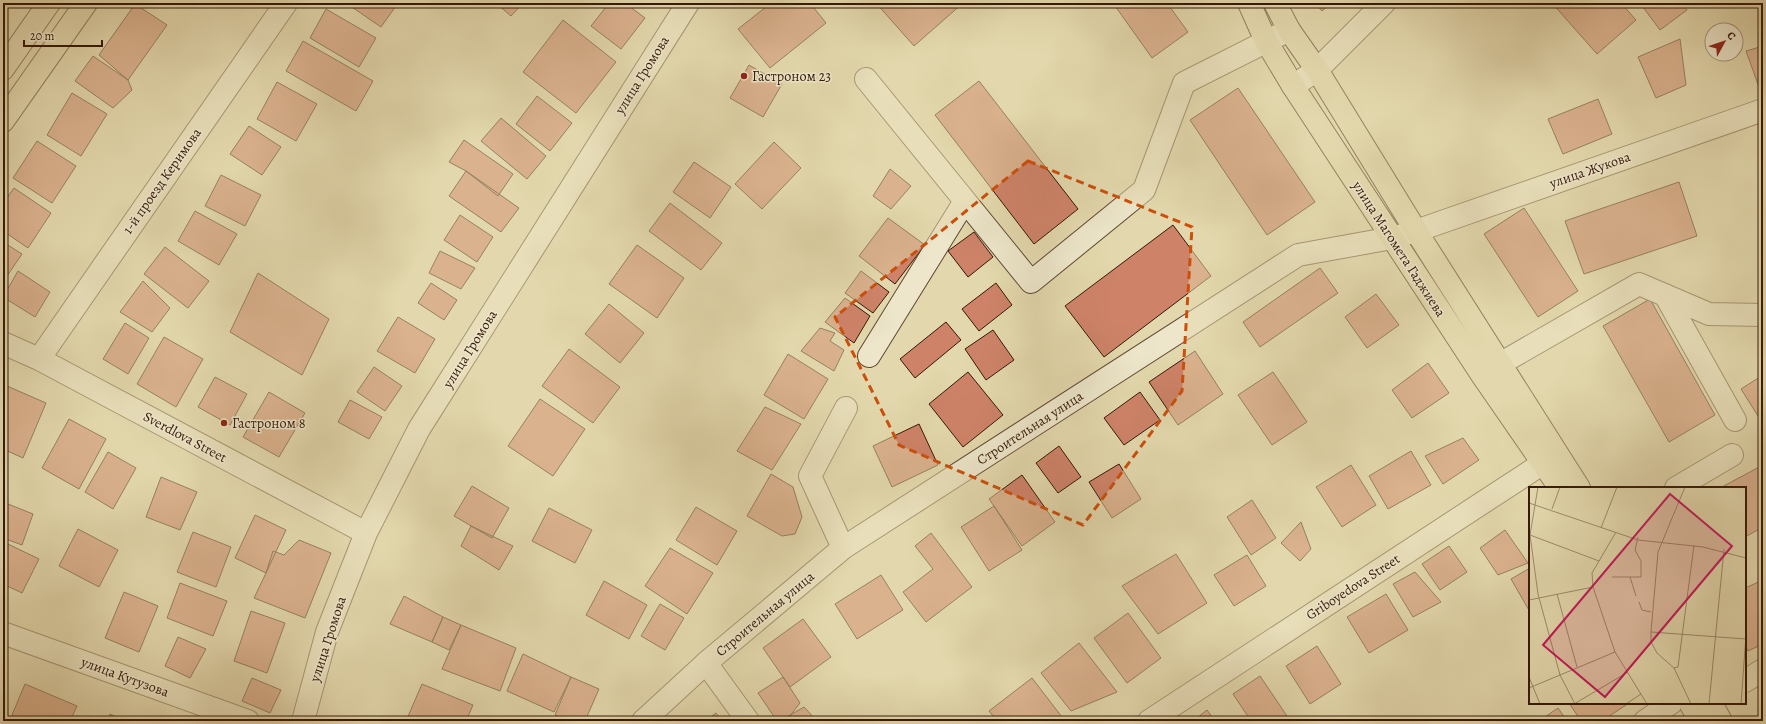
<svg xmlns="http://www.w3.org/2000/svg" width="1766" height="724" font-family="Alegreya,serif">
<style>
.building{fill:#ce8369;stroke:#351807}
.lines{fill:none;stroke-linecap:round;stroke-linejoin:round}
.minor-casing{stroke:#604830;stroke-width:24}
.major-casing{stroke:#351807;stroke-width:24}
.minor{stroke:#ede6ca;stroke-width:22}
.major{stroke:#e3d8ad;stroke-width:22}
.marked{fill:none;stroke:#cd4f0b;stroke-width:3;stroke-dasharray:8 5;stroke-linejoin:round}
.poi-dot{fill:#8f2418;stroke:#ede6ca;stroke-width:1.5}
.labels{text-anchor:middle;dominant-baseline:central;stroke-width:3;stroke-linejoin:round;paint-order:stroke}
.street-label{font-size:14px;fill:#351807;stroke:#ede6ca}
.poi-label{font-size:14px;fill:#351807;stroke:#ede6ca;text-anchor:start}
.inset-road{fill:none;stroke:#9d8b6b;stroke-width:1}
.view{fill:#c2185b;fill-opacity:0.15;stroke:#c2185b;stroke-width:2}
.inset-edge{fill:none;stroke:#351807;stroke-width:2}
</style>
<rect width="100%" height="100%" fill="#e3d8ad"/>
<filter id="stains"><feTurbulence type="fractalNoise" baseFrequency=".005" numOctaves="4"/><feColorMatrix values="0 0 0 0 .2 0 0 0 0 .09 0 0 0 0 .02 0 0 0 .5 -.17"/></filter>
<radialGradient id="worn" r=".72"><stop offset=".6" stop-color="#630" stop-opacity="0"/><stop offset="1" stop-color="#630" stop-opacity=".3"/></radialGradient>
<path class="building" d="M346 3H398L381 27Z
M496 3H523L511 16Z
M609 3H625L645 18 621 49 591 26Z
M771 3H810L826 23 770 68 738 29Z
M876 3H963L914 46Z
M1113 3H1167L1188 32 1152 58Z
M1315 3H1331L1322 11Z
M1552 3H1621L1636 20 1597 54Z
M1640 3H1682L1687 10 1660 30Z
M135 4 167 25 128 80 99 55Z
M326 9 376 38 359 67 310 38Z
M563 20 616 62 576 113 523 72Z
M1680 39 1686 85 1656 98 1638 57Z
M303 41 373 81 356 111 286 71Z
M1763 46V98L1746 51Z
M93 56 128 80 132 90 113 108 75 81Z
M749 65 782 84 763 117 730 98Z
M979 81 1078 209 1034 244 935 115Z
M277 82 317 104 296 141 257 119Z
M1238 88 1315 202 1267 235 1190 120Z
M72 93 107 114 81 156 47 135Z
M537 96 572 123 550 151 516 124Z
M1598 99 1612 134 1563 154 1548 119Z
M501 118 546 156 527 179 481 141Z
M249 126 281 147 262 175 230 154Z
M464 140 513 174 498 196 466 171 449 162Z
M37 141 76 166 52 203 13 178Z
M774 142 801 168 762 209 735 184Z
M694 162 731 187 710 218 673 192Z
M890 169 911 186 891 209 873 196Z
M466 171 519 208 501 232 449 196Z
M221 175 261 195 245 226 205 206Z
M1679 182 1697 236 1584 274 1565 221Z
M14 188 51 213 28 248 3 231V203Z
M670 203 722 243 701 270 649 231Z
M1524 208 1578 291 1538 317 1484 234Z
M195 211 237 234 219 265 178 241Z
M460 215 493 237 477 262 444 240Z
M888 218 925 245 895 284 859 256Z
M1173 225 1211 276 1104 357 1065 306Z
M974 232 993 257 968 277 948 251Z
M3 242 22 254 3 282Z
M637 245 684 278 657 318 609 284Z
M165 247 209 281 188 308 144 274Z
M440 251 475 268 461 289 429 273Z
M1320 268 1338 293 1260 347 1243 322Z
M18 271 50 292 35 317 3 297Z
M861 271 889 292 873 313 845 293Z
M258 273 329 319 302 375 230 332Z
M143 281 170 308 152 332 120 312Z
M431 283 457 300 444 320 418 303Z
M996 283 1012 305 979 331 962 309Z
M1376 294 1399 325 1367 348 1345 317Z
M845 298 870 316 854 343 825 322Z
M1650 299 1715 415 1669 442 1603 326Z
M609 304 644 333 620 363 585 334Z
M398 317 435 339 415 373 377 351Z
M946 322 961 340 915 378 900 359Z
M125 323 149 338 128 374 103 359Z
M820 328 835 333 830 341 844 350 834 371 801 351Z
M993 330 1014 360 986 380 965 349Z
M164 337 203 359 176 407 137 384Z
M569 349 620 387 593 423 542 386Z
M1195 351 1223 394 1178 425 1149 382Z
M788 354 828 379 804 419 764 395Z
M1428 363 1449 393 1412 418 1392 390Z
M374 367 402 386 385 411 357 392Z
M968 372 1003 415 963 447 929 404Z
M1273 372 1307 422 1272 445 1238 395Z
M1763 375V424L1741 389Z
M215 377 247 394 230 425 198 407Z
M7 386 46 403 23 458 3 449V395Z
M269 392 305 413 279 457 243 437Z
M1140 392 1160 420 1124 445 1104 418Z
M540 399 585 429 553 476 508 446Z
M350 400 382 417 369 439 338 422Z
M765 407 801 424 772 470 737 451Z
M69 419 106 439 79 489 42 468Z
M919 424 938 465 892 487 873 446Z
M1463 438 1479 460 1443 484 1425 456Z
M1059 446 1081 477 1058 493 1036 463Z
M1411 451 1431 485 1388 509 1369 476Z
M108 452 136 468 113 509 85 492Z
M1119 464 1141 499 1112 518 1089 482Z
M1351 465 1376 505 1342 527 1316 487Z
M1763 465V527L1745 537V488H1720Z
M771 474 793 487 802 517 795 534 782 536 747 516Z
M1022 475 1055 522 1022 546 989 499Z
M161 477 197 492 180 530 146 517Z
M472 486 509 508 492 538 454 516Z
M1252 500 1276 538 1251 555 1227 517Z
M3 502 33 514 22 545 3 538Z
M994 506 1022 550 989 571 961 527Z
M696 507 737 531 717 565 676 540Z
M549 508 592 530 575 563 532 541Z
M255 515 286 530 266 573 235 558Z
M1301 522 1311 549 1300 561 1281 543Z
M471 526 513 546 499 570 461 546Z
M78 529 118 550 99 587 59 566Z
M1505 530 1528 563 1498 575 1480 548Z
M193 532 231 547 216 587 177 572Z
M931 533 972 587 926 622 903 592 933 569 915 546Z
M299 540 331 553 305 618 254 598 266 573 273 551 284 555Z
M8 544 39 559 22 593 3 584V554Z
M1449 546 1467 572 1440 590 1422 564Z
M670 548 713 573 687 614 645 586Z
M1176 554 1207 603 1158 634 1122 586Z
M1247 555 1266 586 1234 606 1214 575Z
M1530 568V612L1511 579Z
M1415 572 1441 602 1413 617 1393 584Z
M881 575 903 610 857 639 835 604Z
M1763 580V644L1748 651 1745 645V588Z
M604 581 647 605 629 639 586 615Z
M180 583 227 601 213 636 167 618Z
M124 592 158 606 139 652 105 638Z
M1386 594 1408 630 1369 653 1347 617Z
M404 596 443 617 432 642 390 624Z
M660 604 684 618 665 650 641 636Z
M251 611 285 623 267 673 234 661Z
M1128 613 1161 658 1127 683 1094 638Z
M443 617 461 625 449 650 432 642Z
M803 619 831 657 790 687 763 648Z
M461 625 516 648 500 691 442 669Z
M178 637 206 649 190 678 165 666Z
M1079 643 1117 692 1071 711 1041 673Z
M1317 646 1341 684 1310 704 1286 666Z
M523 654 571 677 554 712 507 691Z
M1260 676 1287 716 1279 721H1251L1233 694Z
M571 677 599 689 585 721H570L555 715Z
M783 677 800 703 786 721H777L758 693Z
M252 678 281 690 270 713 242 701Z
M1032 678 1065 721H997L989 711Z
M25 684 77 706 70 721H20L12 715Z
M422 684 473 705 466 721H406Z
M1569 703H1629L1602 721H1581Z
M804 707 817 721H780Z
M1558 708 1567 721H1539Z
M1207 710 1215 721H1193Z
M716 713 722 721H705Z
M110 714 125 721H107Z"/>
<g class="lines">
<g class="minor-casing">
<path id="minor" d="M866 79 1031 282 1144 190 1184 83 1289 30
M1293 86 1317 70 1384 3
M1665 295 1735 420
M3 343 39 359 366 533
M869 356 965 201
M39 359 286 3
M1484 373 1639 284 1709 314 1763 315
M1676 488 1732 455
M843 548 810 476 846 408
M3 633 248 721
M706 663 748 721
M1745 681 1763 670
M303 721 327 632 366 533 419 429 688 3
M643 721 706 663 843 548 1298 255 1392 238 1416 231 1763 110
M1149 721 1557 454
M1645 721 1671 703"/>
</g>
<g class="major-casing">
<path id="major" d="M1249 3 1266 41 1293 86 1482 375 1560 488
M1275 3 1289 30 1317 70 1416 231 1579 488
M3 69 49 3
M3 121 86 3
M1690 703 1700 721
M1711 703 1721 721"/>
</g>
<use href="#minor" class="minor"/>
<use href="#major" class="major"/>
</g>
<path d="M0 0H1766V724H0ZM1028 161 1192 227 1182 391 1083 525 899 445 835 317Z" fill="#e3d8ad" fill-opacity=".55" fill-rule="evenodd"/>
<path class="marked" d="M1028 161 1192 227 1182 391 1083 525 899 445 835 317Z"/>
<g class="poi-dot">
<circle cx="744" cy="76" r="4"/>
<circle cx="224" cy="423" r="4"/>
</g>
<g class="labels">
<g class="street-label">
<text transform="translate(642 75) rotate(-58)">улица Громова</text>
<text transform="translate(1590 170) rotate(-19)">улица Жукова</text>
<text transform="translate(162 181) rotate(-55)">1-й проезд Керимова</text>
<text transform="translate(1399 249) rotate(57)">улица Магомета Гаджиева</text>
<text transform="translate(470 349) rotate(-58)">улица Громова</text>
<text transform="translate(1030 428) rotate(-33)">Строительная улица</text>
<text transform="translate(185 437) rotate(28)">Sverdlova Street</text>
<text transform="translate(1353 587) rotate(-33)">Griboyedova Street</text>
<text transform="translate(765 614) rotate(-40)">Строительная улица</text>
<text transform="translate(328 639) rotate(-72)">улица Громова</text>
<text transform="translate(125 677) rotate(20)">улица Кутузова</text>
</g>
<g class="poi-label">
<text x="752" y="76">Гастроном 23</text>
<text x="232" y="423">Гастроном 8</text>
</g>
</g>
<g transform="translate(1529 487)">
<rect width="217" height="217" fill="#e3d8ad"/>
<path class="inset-road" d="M9 0 1 48 9 107 31 188 46 217M156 0 129 65 122 145V155L128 166 145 181 162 217M0 16 109 53 174 60 217 71M23 22 31 0M72 41 88 0M87 45 63 86 64 100 86 165 118 217M1 48 70 74M83 90H112V74L106 63 109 50M101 90 107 109M28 107 48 180M0 113 64 100M110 115 113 123 122 125M122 145 217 152M145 181 149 180 165 58M0 190 11 217M0 201 86 165M45 217 99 185M97 217 112 207M180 217 195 62M212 217 217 148"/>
<path class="view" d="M141 7 203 59 76 210 14 158Z"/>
<rect width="217" height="217" class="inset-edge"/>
</g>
<rect width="1766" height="724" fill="none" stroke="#e3d8ad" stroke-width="16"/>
<rect x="4" y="4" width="1758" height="716" fill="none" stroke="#351807" stroke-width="2"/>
<rect x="8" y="8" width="1750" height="708" fill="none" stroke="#351807"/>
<g transform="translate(1724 42) rotate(50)"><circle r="19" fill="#ede6ca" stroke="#a3947c"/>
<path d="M0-3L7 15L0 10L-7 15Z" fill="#8f2418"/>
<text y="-6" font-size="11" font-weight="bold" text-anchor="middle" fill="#351807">С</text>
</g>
<path d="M24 40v6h78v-6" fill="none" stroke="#351807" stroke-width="2"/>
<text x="30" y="40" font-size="12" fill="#351807" stroke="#ede6ca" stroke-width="3" paint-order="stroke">20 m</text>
<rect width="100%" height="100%" filter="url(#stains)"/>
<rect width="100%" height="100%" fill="url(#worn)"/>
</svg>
